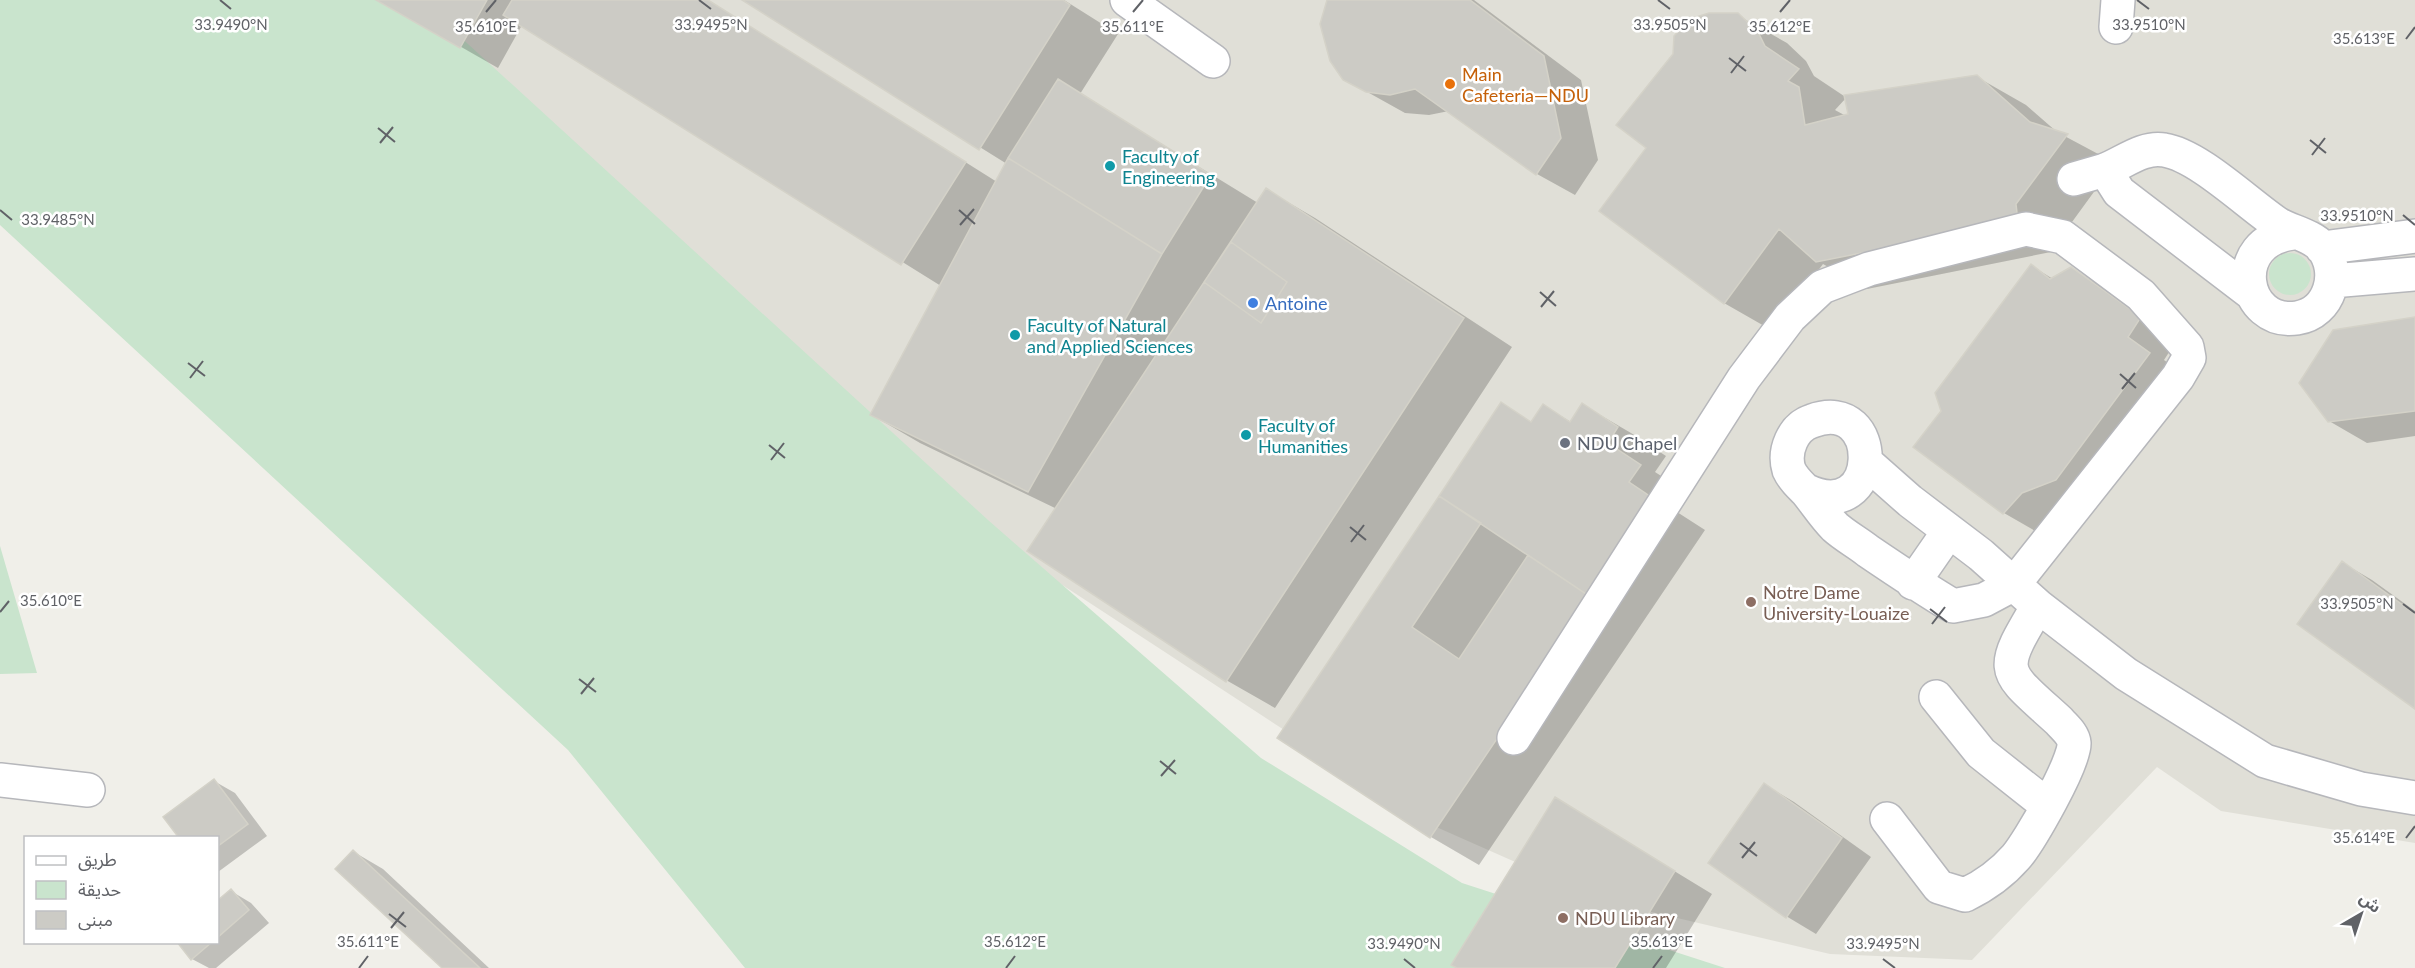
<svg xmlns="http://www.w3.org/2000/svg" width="2415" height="968" font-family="Lato,'Noto Sans Arabic',sans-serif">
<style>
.education{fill:#e0dfd7}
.green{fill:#c9e4cd}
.shadow{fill:#0003;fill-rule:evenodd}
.building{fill:#cccbc5;stroke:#d4d2c8;stroke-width:1.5}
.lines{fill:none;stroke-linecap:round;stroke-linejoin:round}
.minor-casing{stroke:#b6b7bb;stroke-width:36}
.minor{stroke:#fff;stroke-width:33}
.ticks{fill:none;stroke:#606267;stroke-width:2}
.food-dot{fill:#e8710a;stroke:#fff;stroke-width:2}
.culture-dot{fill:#0f9aa8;stroke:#fff;stroke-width:2}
.shop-dot{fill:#3f7fe0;stroke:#fff;stroke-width:2}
.worship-dot{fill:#6b7280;stroke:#fff;stroke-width:2}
.education-dot{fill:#8d6e63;stroke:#fff;stroke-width:2}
.labels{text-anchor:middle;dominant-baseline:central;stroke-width:5;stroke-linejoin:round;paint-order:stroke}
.food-label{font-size:18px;fill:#c56008;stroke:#fff;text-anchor:start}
.culture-label{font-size:18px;fill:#0d838f;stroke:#fff;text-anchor:start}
.shop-label{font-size:18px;fill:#366cbe;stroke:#fff;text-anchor:start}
.worship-label{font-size:18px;fill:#5b616d;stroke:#fff;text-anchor:start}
.education-label{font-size:18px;fill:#785e54;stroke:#fff;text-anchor:start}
.ticks-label{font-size:15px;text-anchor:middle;fill:#606267;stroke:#fff;stroke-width:5;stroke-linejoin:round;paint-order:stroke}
</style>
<rect width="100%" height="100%" fill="#f0efe9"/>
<path class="education" d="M302 0H2415V843L2221 811 2157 767 1972 960 1830 954 1601 900 1425 822 834 436Z"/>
<path class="green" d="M0 0H420L988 520 1261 758 1462 883 1725 968H745L568 750 0 225Z
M2269 274a21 21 0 1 1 42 0a21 21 0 1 1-42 0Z
M0 546 37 673 0 674Z"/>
<path class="shadow" d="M379 0H708L997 182 1007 164 744 0H1064L1118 34 1080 94 1258 203 1267 190 1315 218 1512 347 1275 708 1226 680 1057 509 920 443 872 415 941 286 522 25 498 68Z
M1329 0H1474L1581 80 1598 160 1575 195 1537 174 1449 111 1429 115 1405 113 1344 79Z
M1737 15 1787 43 1806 61 1814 76 1844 96 1977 77 2026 105 2057 132 2115 163 2064 233 2066 249 1867 289 1823 264 1773 331 1724 303 1648 148ZM1846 98 1849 115 1846 116 1835 110Z
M2032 266 2053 279 2071 269 2109 291 2177 340 2164 360 2186 376 2042 535 2004 513 1915 447 1943 412Z
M2415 319V436L2367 443 2329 421Z
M1501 404 1533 423 1544 406 1571 422 1583 405 1631 433 1666 456 1655 472 1689 494 1677 512 1705 530 1479 865 1431 837 1279 737Z
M2343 563 2372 580 2415 611V708Z
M214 781 235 793 267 836 218 872Z
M1765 785 1794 802 1871 857 1816 934 1786 916Z
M1556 799 1712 894 1666 968H1460Z
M354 852 383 869 489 968H444Z
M231 891 251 903 269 923 216 968H209L192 959 179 942H218V902Z"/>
<path class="building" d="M376 0H487L460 48Z
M512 0H708L966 162 901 265 503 15Z
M742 0H1063L1070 5 979 150Z
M1327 0H1470L1544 56 1561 138 1536 175 1415 89 1390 95 1366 92 1343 80 1330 61 1320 24Z
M1709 13H1738L1758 32 1765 46 1799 69 1788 81 1799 87 1805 125 1848 114 1844 95 1977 75 2030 122 2068 134 2016 204 2018 222 1816 262 1779 229 1724 304 1599 211 1646 148 1616 125 1673 54 1674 36 1690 19Z
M1058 79 1211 175 1162 254 1008 158Z
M1008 158 1162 254 1028 492 870 415Z
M1266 188 1464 318 1226 682 1027 551Z
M1231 242 1287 282 1261 323 1204 282Z
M2031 264 2050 279 2071 267 2141 317 2128 337 2150 353 2056 480 2022 493 2003 514 1913 447 1941 411 1935 393Z
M2415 317V411L2328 422 2299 383 2333 330Z
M1501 402 1531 422 1543 404 1570 422 1582 403 1618 427 1608 443 1641 465 1629 482 1657 501 1592 598 1439 496Z
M1439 496 1481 523 1412 627 1459 659 1528 555 1592 598 1430 838 1277 738Z
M2342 561 2415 614V709L2297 624Z
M214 779 248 824 218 846V838H179L163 817Z
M1764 783 1842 838 1786 918 1708 863Z
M1555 797 1675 871 1615 968H1457L1451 965Z
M353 850 480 968H442L335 869Z
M231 889 249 910 218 937V900Z
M177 942H212L191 960Z"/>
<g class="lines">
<g class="minor-casing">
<path id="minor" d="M1127 0 1213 61
M2116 27 2118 0
M2105 170 2119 192 2251 293
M2074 179C2084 176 2095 173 2105 170 2123 163 2144 146 2164 150 2198 155 2248 204 2278 224 2292 232 2311 235 2322 247 2342 272 2330 313 2297 318 2242 326 2227 241 2293 233
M2322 248 2415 236
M2332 281 2415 274
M1867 463 1910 501 1981 555 2038 606 2126 674 2265 761 2361 789 2415 798
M1913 583 1949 531
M1936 697 1981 753 2048 806
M1514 738 1744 378 1790 317 1822 287 1869 269 2026 229 2063 237 2141 295 2187 347 2189 358 2178 377 2014 584 1984 600 1953 606C1924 589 1896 570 1868 551 1858 543 1845 536 1835 527 1824 516 1816 503 1806 491 1799 484 1793 479 1789 470 1783 451 1793 427 1812 421 1885 394 1883 528 1805 490
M0 780 88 790
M1887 819 1939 887 1965 895C1984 886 2002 873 2016 857 2029 842 2076 761 2074 743 2073 734 2065 728 2059 721 2002 669 1997 674 2038 606"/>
</g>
<use href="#minor" class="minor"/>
</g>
<path class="ticks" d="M220 0 231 9M699 0 711 9M1658 0 1670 9M2137 0 2149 9M486 12 496 0M1133 12 1143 0M1780 12 1790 0M2406 39 2415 27M1729 58 1746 71M1731 73 1744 56M378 128 395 142M2310 140 2326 153M380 143 393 127M2312 155 2325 138M0 210 12 220M959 210 975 224M2403 215 2415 225M960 225 974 209M1540 292 1556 306M1541 307 1554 291M188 363 205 376M2120 374 2136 388M190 378 203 361M2122 389 2135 373M769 445 785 458M771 460 784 443M1350 527 1366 540M1351 542 1364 525M2403 604 2415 613M1930 609 1947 622M0 612 9 601M1932 624 1945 607M579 679 596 692M581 694 594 678M1160 761 1176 774M1161 776 1175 760M2406 838 2415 826M1740 843 1757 856M1742 858 1755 842M389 914 406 927M391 928 404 912M1404 959 1415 968M1883 959 1895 968M359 968 368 956M1006 968 1015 956M1653 968 1662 956"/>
<circle class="food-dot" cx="1450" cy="84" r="6"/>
<g class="culture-dot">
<circle cx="1110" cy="166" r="6"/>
<circle cx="1015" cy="335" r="6"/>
<circle cx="1246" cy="435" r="6"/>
</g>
<circle class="shop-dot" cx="1253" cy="303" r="6"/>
<circle class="worship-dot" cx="1565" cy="443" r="6"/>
<g class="education-dot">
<circle cx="1751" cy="602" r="6"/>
<circle cx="1563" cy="918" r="6"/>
</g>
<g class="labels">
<g class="food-label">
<text x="1462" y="74">Main<tspan x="1462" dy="21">Cafeteria—NDU</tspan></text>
</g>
<g class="culture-label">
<text x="1122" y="156">Faculty of<tspan x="1122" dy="21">Engineering</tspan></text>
<text x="1027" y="325">Faculty of Natural<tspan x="1027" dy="21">and Applied Sciences</tspan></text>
<text x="1258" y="425">Faculty of<tspan x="1258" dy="21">Humanities</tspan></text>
</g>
<g class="shop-label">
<text x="1265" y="303">Antoine</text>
</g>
<g class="worship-label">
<text x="1577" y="443">NDU Chapel</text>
</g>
<g class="education-label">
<text x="1763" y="592">Notre Dame<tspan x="1763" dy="21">University-Louaize</tspan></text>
<text x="1575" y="918">NDU Library</text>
</g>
</g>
<g class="ticks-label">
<text x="231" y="30">33.9490°N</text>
<text x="711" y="30">33.9495°N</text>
<text x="1670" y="30">33.9505°N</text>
<text x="2149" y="30">33.9510°N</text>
<text x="486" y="32">35.610°E</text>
<text x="1133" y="32">35.611°E</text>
<text x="1780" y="32">35.612°E</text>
<text x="2364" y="44">35.613°E</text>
<text x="2357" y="221">33.9510°N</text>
<text x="58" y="225">33.9485°N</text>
<text x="51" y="606">35.610°E</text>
<text x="2357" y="609">33.9505°N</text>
<text x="2364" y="843">35.614°E</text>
<text x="368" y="947">35.611°E</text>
<text x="1015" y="947">35.612°E</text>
<text x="1662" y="947">35.613°E</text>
<text x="1404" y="949">33.9490°N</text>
<text x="1883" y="949">33.9495°N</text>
</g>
<rect x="24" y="836" width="195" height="108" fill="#ffffff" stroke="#bfc0c2" stroke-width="1.5"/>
<rect x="36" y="856" width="30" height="9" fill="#ffffff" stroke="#bfc0c2" stroke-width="1.5"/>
<text x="78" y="866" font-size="18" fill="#606267">طريق</text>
<rect x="36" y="881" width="30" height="18" fill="#c9e4cd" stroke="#bfc0c2" stroke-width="1.5"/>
<text x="78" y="896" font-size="18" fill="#606267">حديقة</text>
<rect x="36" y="911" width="30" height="18" fill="#cccbc5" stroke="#bfc0c2" stroke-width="1.5"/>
<text x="78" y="926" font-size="18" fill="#606267">مبنى</text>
<g transform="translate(2361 914) rotate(39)" stroke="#ffffff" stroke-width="4.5" paint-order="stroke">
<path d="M0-4.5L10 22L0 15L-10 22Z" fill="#606267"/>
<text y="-9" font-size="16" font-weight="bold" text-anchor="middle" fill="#606267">ش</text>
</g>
</svg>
